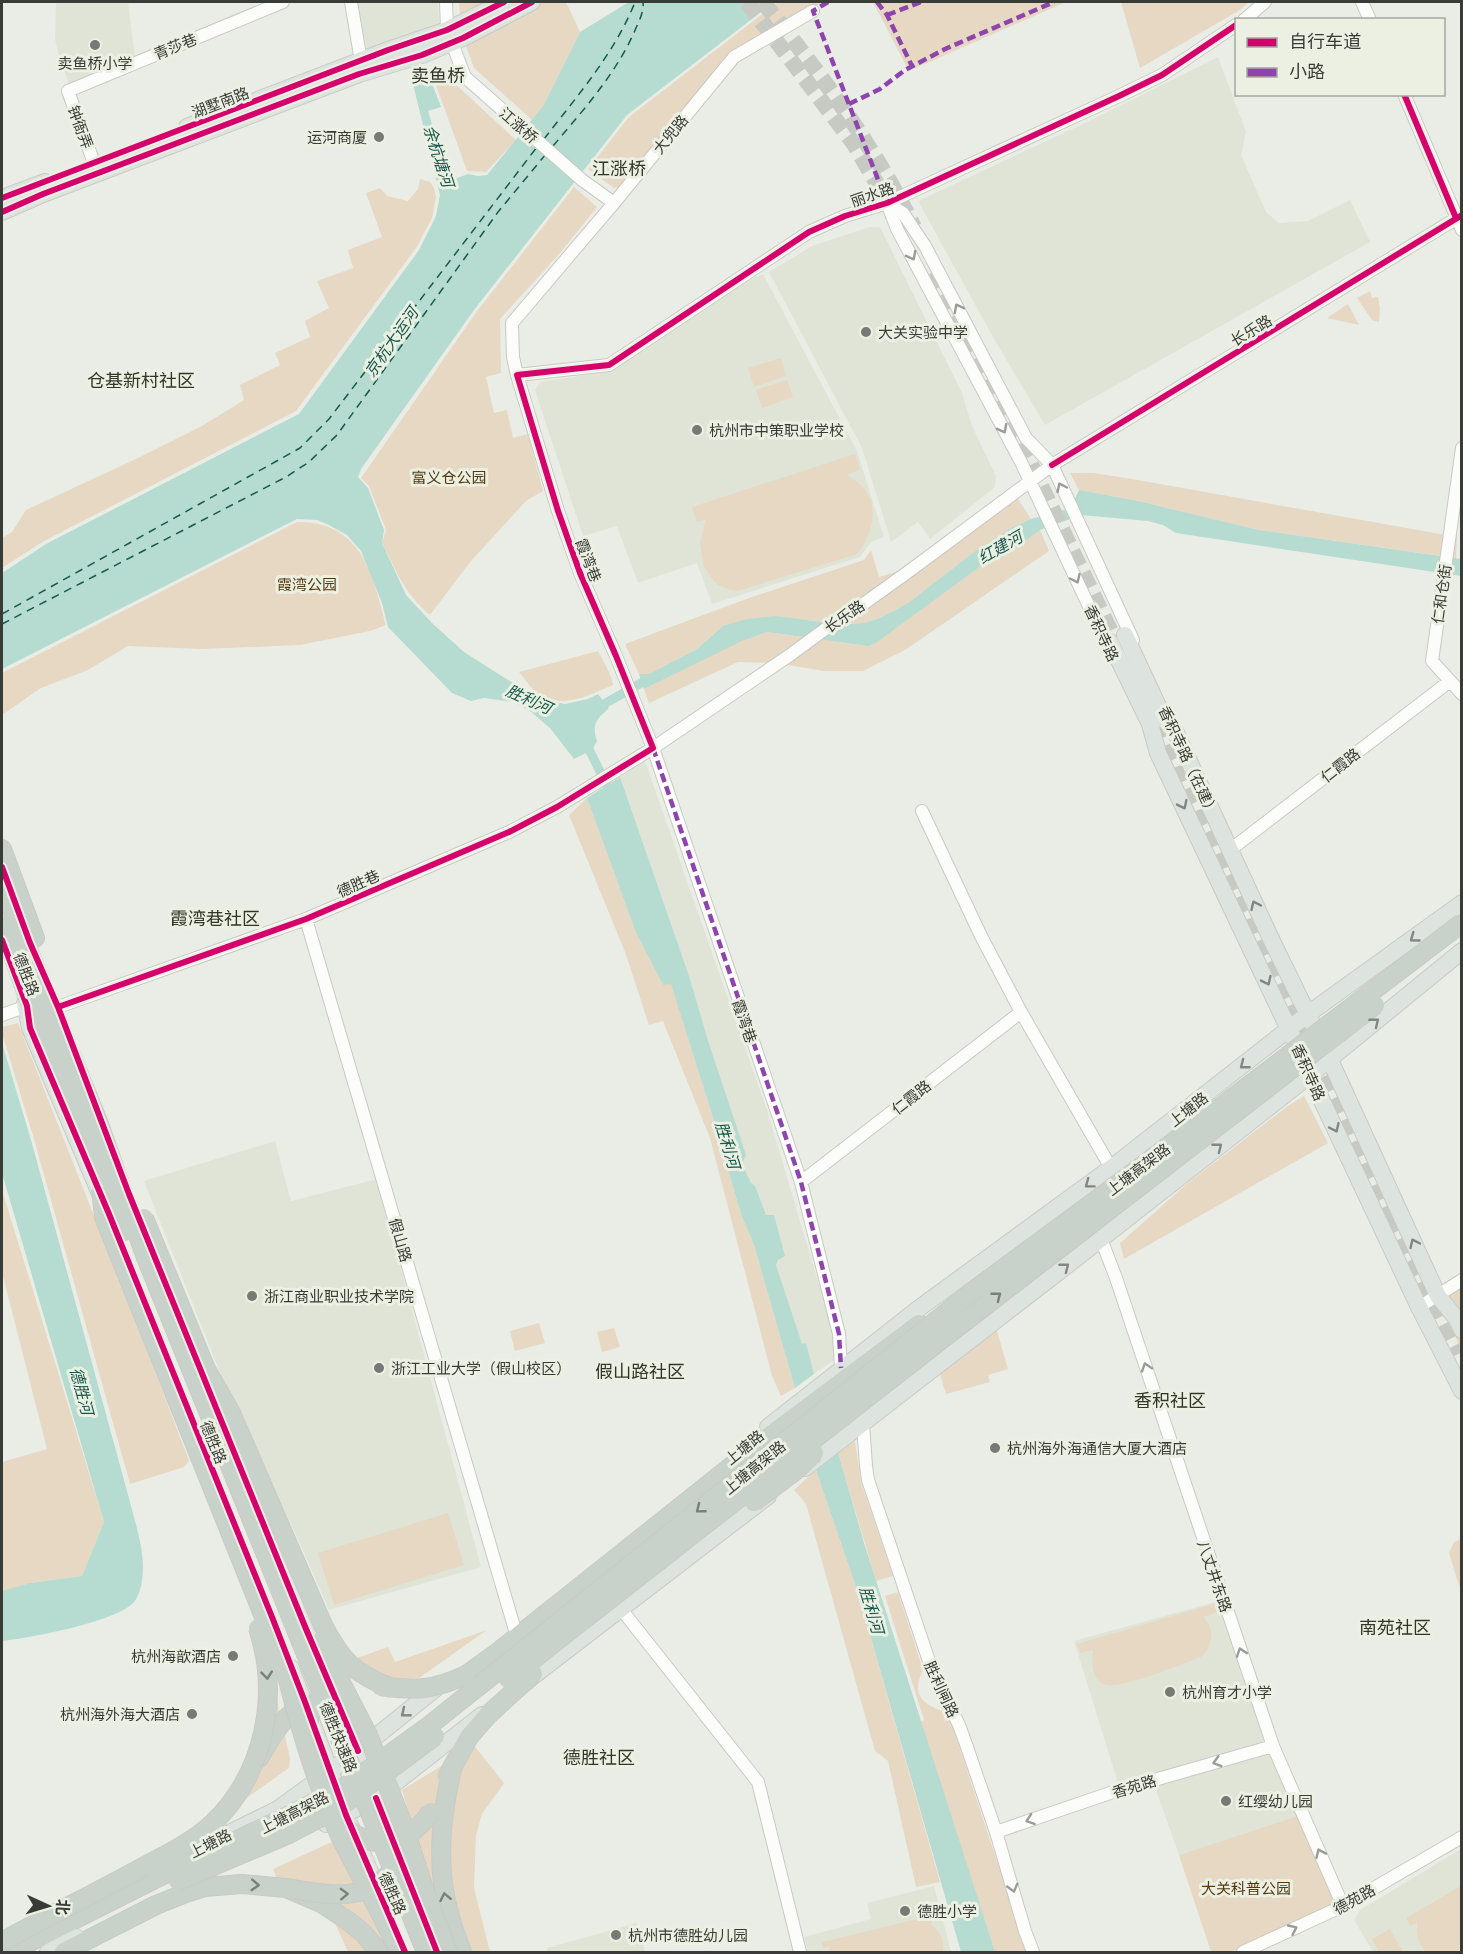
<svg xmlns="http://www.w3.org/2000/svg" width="1463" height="1954" font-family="'Golos Text','Noto Sans SC',sans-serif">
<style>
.built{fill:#dfe4d6}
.green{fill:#e6d8c2}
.water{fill:#b6dbd0}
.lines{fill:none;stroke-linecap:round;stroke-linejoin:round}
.canal{stroke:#b6dbd0;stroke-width:9}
.ferry{stroke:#16594c;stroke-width:1.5;stroke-dasharray:8 6;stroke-linecap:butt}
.major-tunnel{stroke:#c7c9c3;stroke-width:16;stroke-dasharray:16 8;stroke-linecap:butt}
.minor-casing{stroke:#c7cac4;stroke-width:14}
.major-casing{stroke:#c9cac6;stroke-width:18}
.highway-casing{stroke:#c9cac6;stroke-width:20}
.minor{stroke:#fcfcfb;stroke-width:12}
.major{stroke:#dde3de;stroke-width:16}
.highway{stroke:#c8d2ca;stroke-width:18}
.highway-bridge-casing{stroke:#c9cac6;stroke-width:20;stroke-linecap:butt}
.highway-bridge{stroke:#c8d2ca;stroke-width:18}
.quiet{stroke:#8e44ad;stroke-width:4.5;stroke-dasharray:9 4.5;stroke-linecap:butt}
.cycleway-casing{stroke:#ebf0e3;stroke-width:10}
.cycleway{stroke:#d6006c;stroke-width:6}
.oneway{stroke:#9a9c98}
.oneway2{stroke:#838782}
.oneway3{stroke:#797f79}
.poi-dot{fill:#777974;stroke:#ebf0e3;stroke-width:2}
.labels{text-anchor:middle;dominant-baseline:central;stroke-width:6;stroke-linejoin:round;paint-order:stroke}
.street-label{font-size:15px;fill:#393b36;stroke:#ebf0e3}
.poi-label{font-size:15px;fill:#393b36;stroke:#ebf0e3;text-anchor:start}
.park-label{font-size:15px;fill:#573910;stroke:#ebf0e3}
.water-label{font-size:16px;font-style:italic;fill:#16594c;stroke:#ebf0e3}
.quarter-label{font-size:18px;fill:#31352a;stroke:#ebf0e3}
</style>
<rect width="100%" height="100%" fill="#eaede6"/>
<path class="built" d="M56 2H128L135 58 69 84 58 52 55 39Z
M356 2H438L439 23 367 49Z
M1218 57 1246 132 1241 155 1266 212 1279 223 1308 221 1350 200 1370 242 1045 425 993 337 918 201 1085 123Z
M870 227H880L962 393 972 426 996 476 995 487 930 539 918 522 891 542 862 448 769 272 812 246Z
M763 274 857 451 884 537 871 542 860 557 712 604 697 563 638 583 617 526 583 536 535 390 540 382 606 372 729 289Z
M645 761 767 1110 836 1342 835 1359 814 1374 806 1344 802 1345 776 1265 778 1260 766 1215 742 1164 689 976 620 777Z
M275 1141 291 1201 377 1179 481 1567 329 1610 302 1548 223 1380 144 1181Z
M1219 1601 1267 1743 1119 1786 1074 1641Z
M1271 1752 1297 1816 1179 1855 1155 1787Z
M1461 1849V1952H1373L1354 1920 1360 1910Z
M934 1886 951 1952H808L804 1937 871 1919 867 1903Z
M637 1923 645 1952H548L547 1948Z"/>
<path class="green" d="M459 2H493L460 16Z
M532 2H566L580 32 543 106 532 120 474 68 463 38Z
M778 2H822L712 78 619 187 614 188 588 169 629 117Z
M873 2H1066L909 71Z
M1121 2H1249L1240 10 1140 68Z
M442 67 453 82 516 140 486 172 467 171 431 71Z
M420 179 430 182 434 188 436 197 432 218 416 248 296 411 44 541 2 568V538L12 532 26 510 138 458 202 426 244 400 240 385 280 365 275 353 310 337 305 321 329 308 317 281 353 268 348 250 382 237 366 193 380 188 387 196 408 201 418 189Z
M574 187 597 207 560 253 500 319 501 373 486 377 494 413 507 410 513 438 528 434 543 491 526 501 470 562 430 615C404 593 397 572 382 543L386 530 369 486 361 478 475 314Z
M1370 291 1372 298 1378 297 1380 308 1379 322 1372 320 1357 298Z
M1348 304 1359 325 1327 318Z
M781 358 786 376 754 387 748 368Z
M787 380 793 397 762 408 756 390Z
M855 454 860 469 848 475C854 480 861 484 866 491 880 511 870 537 857 554L738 591 730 590 718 585 710 576 703 564 700 543 706 519 697 522 692 507Z
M1070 473H1093L1132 479 1457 537 1456 558 1259 530 1138 501 1079 490Z
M1012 490 1031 519 1011 528 974 552 908 603 882 617 868 622 855 624H838L809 620 723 626 697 649 649 674H639L625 644 749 598 864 560 871 550 879 577 915 566Z
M297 522C362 522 372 573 386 625L370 631 300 645 202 649 128 646 88 670 41 688 2 715V673Z
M1040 530 1049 551 905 650 863 671H824L776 663 738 662 649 703 644 689 744 639 767 632 868 646 978 568 1006 555Z
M598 651C604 663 610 671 613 685 592 694 565 708 543 697 533 692 526 680 519 672Z
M587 798 636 933 663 985 671 983 710 1108 741 1214 754 1245 795 1388 781 1396 772 1376 710 1138 663 1021 649 1025 625 952 569 815Z
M18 1023C75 1169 134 1314 189 1461L184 1467 130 1484 34 1139 2 1033V1027Z
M1304 1096 1328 1143 1124 1259 1120 1243 1189 1182 1289 1105Z
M2 1190 104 1522 82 1576 30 1583 2 1592V1462L47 1449 2 1272Z
M1461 1280V1350L1438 1296Z
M539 1323 545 1343 515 1351 510 1331Z
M614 1328 620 1347 602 1352 597 1332Z
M993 1329 997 1331 1008 1369 988 1375 990 1382 946 1394 940 1374 945 1368Z
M855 1441 861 1483 893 1576 876 1581 838 1452Z
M816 1470 858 1593 940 1882 916 1887 888 1761 875 1751 806 1504 794 1490Z
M448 1513 464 1565 334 1605 318 1553Z
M1461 1539V1592L1449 1553 1454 1542Z
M898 1592 923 1670C910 1696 924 1705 948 1713L1027 1952H995L920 1722 924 1720 885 1596Z
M1214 1604 1217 1612 1203 1617C1215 1627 1213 1647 1201 1657 1184 1663 1116 1692 1103 1684 1091 1677 1092 1662 1093 1650L1080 1653 1077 1644Z
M487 1630 419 1678 396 1679 374 1674 362 1668 357 1658 388 1647 395 1662Z
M276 1696 290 1758 289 1768 241 1802 259 1774 269 1752Z
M472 1743 504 1783 482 1814 476 1835 474 1888 490 1952H458L424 1867 402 1790 443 1765Z
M1297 1816 1335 1904 1230 1952H1211L1179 1855Z
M336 1840 392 1952H348L319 1888 278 1881 273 1869Z
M1461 1886V1952H1426C1418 1945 1416 1933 1417 1923L1410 1926 1406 1918Z
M930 1916 932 1923 930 1924C940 1932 945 1939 943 1952H828L830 1947 823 1948 822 1942Z
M1390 1929 1403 1952H1379L1372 1939Z"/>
<path class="water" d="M629 2H774L627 115 474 310 361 469 358 477 368 488 384 530 382 543 406 595 433 624 464 652 516 685 534 698 565 704 588 699 598 694 609 708C597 719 591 724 597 741L592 750 574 759 550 728 530 711 513 702 484 698 471 701 452 693 388 627 382 603 361 551 347 535 327 524 317 520 297 519 2 669V573L46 544 299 414 419 250 436 216 440 195 413 84 424 77 431 81 441 107 428 111 449 181 468 174 478 176 487 175 543 106 580 32Z
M1079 490 1138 501 1259 530 1461 559V576L1176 533 1163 525 1148 521 1081 515 1040 530 1006 555 978 568 877 642 868 646 767 632 744 640 644 689 639 674H649L697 649 723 626 747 619 776 616 838 624H855L868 622 882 617 908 603 974 552 1011 528 1031 519 1071 508Z
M620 777 689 976 709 1044 746 1155 742 1164 751 1183 755 1186 766 1215H774L785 1256 778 1260 776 1265 802 1344 806 1343 814 1374 795 1388 754 1245 741 1214 710 1108 671 984 663 985 636 933 587 798Z
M2 1043 31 1140 130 1502C136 1526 146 1554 142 1580 142 1585 138 1598 134 1602 117 1622 29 1638 2 1641V1591L30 1583 82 1576 104 1522 2 1173Z
M838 1452 864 1543 995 1952H961L858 1593 816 1470Z"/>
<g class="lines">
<path class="canal" d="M597 708 650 678
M585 741 612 796"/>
<path class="ferry" d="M544 139C577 96 615 53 635 2
M553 146C584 109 617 73 636 28 640 19 644 11 643 2
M2 614 300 448 329 419 537 147
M2 624 286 477 309 462 337 435 498 212 546 154"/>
<path class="major-tunnel" d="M747 2 854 144 895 215
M763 2C820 73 874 146 914 227
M928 275 1023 448 1122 655
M1155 724 1300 1035
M1317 1053 1396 1223
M1386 1219 1456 1355"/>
<g class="minor-casing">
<path id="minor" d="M351 2 361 61
M446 2 447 30 465 77 582 180 614 203
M1362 2 1370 20
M813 11 734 57 614 203 512 323 513 357 517 375 558 511 580 573 616 656 653 748 801 1182 839 1334 841 1368
M1244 20 1265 2
M1404 94 1462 230
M94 163 68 91 283 2
M887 203 897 229 1021 462 1110 651
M887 203 903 213 925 246 1026 438 1052 465 1133 640
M517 375 609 365 809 232 845 216 887 203 1119 96 1162 75 1236 25
M1462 448 1432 661 1462 694
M922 811 981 936 1021 1012 1111 1168
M1230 850 1450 681
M306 919 515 1630
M2 1015 27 1006 58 1007 306 919 509 832 557 807 653 748 790 655 843 616 855 610 912 569 1052 465 1462 215
M801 1182 1021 1012
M1101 1239 1116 1278 1273 1746 1343 1906
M1419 1307 1462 1280
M863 1423 866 1466 868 1480 931 1667 959 1725 967 1747 996 1832 1025 1931 1033 1952
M621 1609 758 1782 800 1952
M996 1832 1116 1791 1273 1746
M1243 1952 1343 1906 1462 1837"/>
</g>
<g class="major-casing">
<path id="major" d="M187 127 388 50 447 30 504 2
M2 198 45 182
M2 212 43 194 359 74 422 55 463 38 532 2
M1125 635 1164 719 1176 733 1272 941 1312 1023
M1110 642 1150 724 1158 753 1293 1038
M25 1003 30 1028 101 1196
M1325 1049 1438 1296 1457 1319 1462 1330
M1306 1067 1419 1307 1462 1391
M768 1427 918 1309 1111 1168 1308 1014 1462 903
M805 1468 1101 1239 1310 1075 1462 951
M270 1542 361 1759
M291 1668 334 1781
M524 1683 768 1496
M373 1789 437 1952
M326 1824 376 1798 482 1715
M350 1825 380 1895
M185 1855 278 1809 358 1751 441 1684
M48 1952 76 1937"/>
</g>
<g class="highway-casing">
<path id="highway" d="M2 849 35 938
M466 1675 498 1652 768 1437 919 1324
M259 1758C271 1738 280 1720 300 1707
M453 1765C441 1815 435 1867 450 1917 453 1929 458 1941 462 1952
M448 1775 469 1737 488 1715
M10 1952 157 1878
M64 1952 156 1905 186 1893 205 1887 242 1884 286 1888 321 1903 347 1920 364 1934 379 1952"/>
</g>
<use href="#minor" class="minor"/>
<use href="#major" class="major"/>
<use href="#highway" class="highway"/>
<g class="highway-bridge-casing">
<path id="highway-bridge" d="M2 885 99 1124 145 1255 426 1952
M2 925 28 997 125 1232
M101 1189 104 1217 286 1672C300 1729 316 1784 341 1838 360 1876 382 1913 399 1952
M144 1218 206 1369 231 1413 323 1625C341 1660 354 1674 392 1688
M754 1502 795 1471 814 1453
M322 1640 333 1667 368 1735 405 1830 424 1889 448 1952
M508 1679 974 1314 1375 1005
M380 1686C416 1691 433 1690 466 1675
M488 1715 533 1674
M308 1730C309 1713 314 1699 330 1690
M336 1819C368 1852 404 1850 431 1812
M157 1878 292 1814 343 1788 430 1725 972 1292 1181 1137 1462 923
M178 1881 289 1834 337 1809 435 1736
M286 1888C331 1895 368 1905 398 1863
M2 1942C48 1916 96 1893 143 1867 167 1854 193 1842 213 1823 265 1773 280 1695 258 1628"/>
</g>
<use href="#highway-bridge" class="highway-bridge"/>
<path class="quiet" d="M828 2 813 11 887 203
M877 2 887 15 912 66
M887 15 921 2
M849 104 880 89 905 70 945 49 1054 2
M653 748 801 1182 839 1334 841 1368"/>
<g class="cycleway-casing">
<path id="cycleway" d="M1404 94 1456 218
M2 198 388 50 447 30 504 2
M2 212 43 194 359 74 422 55 463 38 532 2
M1052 465 1462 215
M2 867 30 943 58 1007 129 1194 306 1629 358 1751
M2 940 27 1006 30 1028 109 1214 272 1617 305 1702 346 1815 405 1952
M58 1007 306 919 509 832 557 807 653 748 616 656 580 573 558 511 517 375 609 365 809 232 845 216 887 203 1119 96 1162 75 1236 25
M376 1798 437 1952"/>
</g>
<use href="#cycleway" class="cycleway"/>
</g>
<defs><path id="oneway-chevron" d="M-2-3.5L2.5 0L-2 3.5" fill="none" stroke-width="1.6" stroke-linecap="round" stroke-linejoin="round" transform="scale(1.5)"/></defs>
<g class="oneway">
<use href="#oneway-chevron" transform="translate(912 256) rotate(62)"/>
<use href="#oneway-chevron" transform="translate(958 308) rotate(-118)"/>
<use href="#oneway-chevron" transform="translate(1003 429) rotate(62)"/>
<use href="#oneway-chevron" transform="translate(1061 487) rotate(-115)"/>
<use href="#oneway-chevron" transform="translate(1076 579) rotate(65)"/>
<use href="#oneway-chevron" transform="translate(1146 1367) rotate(-108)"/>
<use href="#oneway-chevron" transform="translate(1241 1652) rotate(-109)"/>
<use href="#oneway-chevron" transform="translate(1217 1762) rotate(164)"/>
<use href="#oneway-chevron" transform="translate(1030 1820) rotate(161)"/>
<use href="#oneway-chevron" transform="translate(1320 1853) rotate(-114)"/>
<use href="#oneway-chevron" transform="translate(1013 1888) rotate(74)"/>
<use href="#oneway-chevron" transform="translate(1293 1929) rotate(-25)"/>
</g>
<g class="oneway2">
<use href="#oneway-chevron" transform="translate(1183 805) rotate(64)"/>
<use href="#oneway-chevron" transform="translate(1255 905) rotate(-115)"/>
<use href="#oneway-chevron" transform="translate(1414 938) rotate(144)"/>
<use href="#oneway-chevron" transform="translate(1267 981) rotate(64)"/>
<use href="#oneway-chevron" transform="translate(1375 1022) rotate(-39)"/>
<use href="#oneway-chevron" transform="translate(1244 1065) rotate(142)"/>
<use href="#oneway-chevron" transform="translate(1335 1128) rotate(65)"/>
<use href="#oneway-chevron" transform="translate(1218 1147) rotate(-38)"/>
<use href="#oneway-chevron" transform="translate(1089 1184) rotate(143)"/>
<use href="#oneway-chevron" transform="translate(1414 1243) rotate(-115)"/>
<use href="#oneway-chevron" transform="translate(1065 1267) rotate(-38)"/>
<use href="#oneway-chevron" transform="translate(405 1713) rotate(141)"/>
</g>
<g class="oneway3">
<use href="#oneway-chevron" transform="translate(997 1296) rotate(-38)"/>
<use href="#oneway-chevron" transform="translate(700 1509) rotate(141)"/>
<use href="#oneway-chevron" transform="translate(267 1675) rotate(84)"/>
<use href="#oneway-chevron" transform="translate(255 1885) rotate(3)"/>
<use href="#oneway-chevron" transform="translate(344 1894) rotate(-2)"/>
<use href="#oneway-chevron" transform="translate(445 1897) rotate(-102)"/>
</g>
<g class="poi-dot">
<circle cx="95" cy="45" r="6"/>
<circle cx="379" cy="137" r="6"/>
<circle cx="866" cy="332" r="6"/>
<circle cx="697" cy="430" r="6"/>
<circle cx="252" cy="1296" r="6"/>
<circle cx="379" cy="1368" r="6"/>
<circle cx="995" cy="1448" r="6"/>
<circle cx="233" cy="1656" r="6"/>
<circle cx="1170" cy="1692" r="6"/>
<circle cx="192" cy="1714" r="6"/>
<circle cx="1226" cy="1801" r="6"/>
<circle cx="905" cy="1911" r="6"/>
<circle cx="616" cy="1935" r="6"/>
</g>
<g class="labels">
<g class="street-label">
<text transform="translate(175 46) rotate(-22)">青莎巷</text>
<text transform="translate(220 102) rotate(-21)">湖墅南路</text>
<text transform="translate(519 125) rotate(41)">江涨桥</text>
<text transform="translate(81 127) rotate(70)">钟衙弄</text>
<text transform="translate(670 134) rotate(-51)">大兜路</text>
<text transform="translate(872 194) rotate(-19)">丽水路</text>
<text transform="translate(1251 330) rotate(-31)">长乐路</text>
<text transform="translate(589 560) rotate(69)">霞湾巷</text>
<text transform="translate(1441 594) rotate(-82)">仁和仓街</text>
<text transform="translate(844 616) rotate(-34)">长乐路</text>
<text transform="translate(1102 633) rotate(65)">香积寺路</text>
<text transform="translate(1189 761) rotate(65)">香积寺路（在建）</text>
<text transform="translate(1340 765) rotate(-38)">仁霞路</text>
<text transform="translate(358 883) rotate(-24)">德胜巷</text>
<text transform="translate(27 974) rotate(69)">德胜路</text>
<text transform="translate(745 1021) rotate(71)">霞湾巷</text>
<text transform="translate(1309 1072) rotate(66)">香积寺路</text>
<text transform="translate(911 1097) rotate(-38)">仁霞路</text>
<text transform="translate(1188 1109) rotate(-38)">上塘路</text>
<text transform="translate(1138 1169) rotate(-37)">上塘高架路</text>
<text transform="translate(401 1240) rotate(74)">假山路</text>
<text transform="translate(214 1442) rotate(68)">德胜路</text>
<text transform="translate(744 1447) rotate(-39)">上塘路</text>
<text transform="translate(754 1467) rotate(-39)">上塘高架路</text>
<text transform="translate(1215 1576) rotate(71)">八丈井东路</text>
<text transform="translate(942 1689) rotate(65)">胜利闸路</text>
<text transform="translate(339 1737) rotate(68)">德胜快速路</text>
<text transform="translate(1134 1786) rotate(-17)">香苑路</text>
<text transform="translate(294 1812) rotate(-27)">上塘高架路</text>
<text transform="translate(210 1843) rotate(-27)">上塘路</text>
<text transform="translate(393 1893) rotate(66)">德胜路</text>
<text transform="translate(1354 1899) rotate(-29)">德苑路</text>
</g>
<g class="poi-label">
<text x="95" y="63" text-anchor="middle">卖鱼桥小学</text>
<text x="367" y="137" text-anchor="end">运河商厦</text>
<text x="878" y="332">大关实验中学</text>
<text x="709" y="430">杭州市中策职业学校</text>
<text x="264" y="1296">浙江商业职业技术学院</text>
<text x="391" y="1368">浙江工业大学（假山校区）</text>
<text x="1007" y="1448">杭州海外海通信大厦大酒店</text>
<text x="221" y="1656" text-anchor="end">杭州海歆酒店</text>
<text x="1182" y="1692">杭州育才小学</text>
<text x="180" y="1714" text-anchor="end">杭州海外海大酒店</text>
<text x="1238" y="1801">红缨幼儿园</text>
<text x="917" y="1911">德胜小学</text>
<text x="628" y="1935">杭州市德胜幼儿园</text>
</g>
<g class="park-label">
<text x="449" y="477">富义仓公园</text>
<text x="307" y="584">霞湾公园</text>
<text x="1246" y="1888">大关科普公园</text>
</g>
<g class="water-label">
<text transform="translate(439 156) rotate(72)">余杭塘河</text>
<text transform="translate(391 342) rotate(-55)">京杭大运河</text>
<text transform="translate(1000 547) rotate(-30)">红建河</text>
<text transform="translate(529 699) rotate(24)">胜利河</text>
<text transform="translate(728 1145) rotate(73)">胜利河</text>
<text transform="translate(82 1391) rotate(75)">德胜河</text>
<text transform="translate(872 1610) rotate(74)">胜利河</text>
</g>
<g class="quarter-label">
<text x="438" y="75">卖鱼桥</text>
<text x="619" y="168">江涨桥</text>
<text x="141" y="380">仓基新村社区</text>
<text x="215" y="918">霞湾巷社区</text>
<text x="640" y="1371">假山路社区</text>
<text x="1170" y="1400">香积社区</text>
<text x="1395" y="1627">南苑社区</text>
<text x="599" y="1757">德胜社区</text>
</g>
</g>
<rect width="1463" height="1954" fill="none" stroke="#393b36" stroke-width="6"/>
<rect x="1235" y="18" width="210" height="78" fill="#ebf0e3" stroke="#a4a89e" stroke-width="1.5"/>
<rect x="1247" y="38" width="30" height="9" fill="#d6006c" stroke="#a4a89e" stroke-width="1.5"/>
<text x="1289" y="48" font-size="18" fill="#393b36">自行车道</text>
<rect x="1247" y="68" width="30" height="9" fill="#8e44ad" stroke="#a4a89e" stroke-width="1.5"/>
<text x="1289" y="78" font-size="18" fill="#393b36">小路</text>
<g transform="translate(48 1906) rotate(94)" stroke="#ebf0e3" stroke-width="4.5" paint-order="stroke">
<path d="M0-4.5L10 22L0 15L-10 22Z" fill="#393b36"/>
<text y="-9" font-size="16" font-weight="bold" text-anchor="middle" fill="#393b36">北</text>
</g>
</svg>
